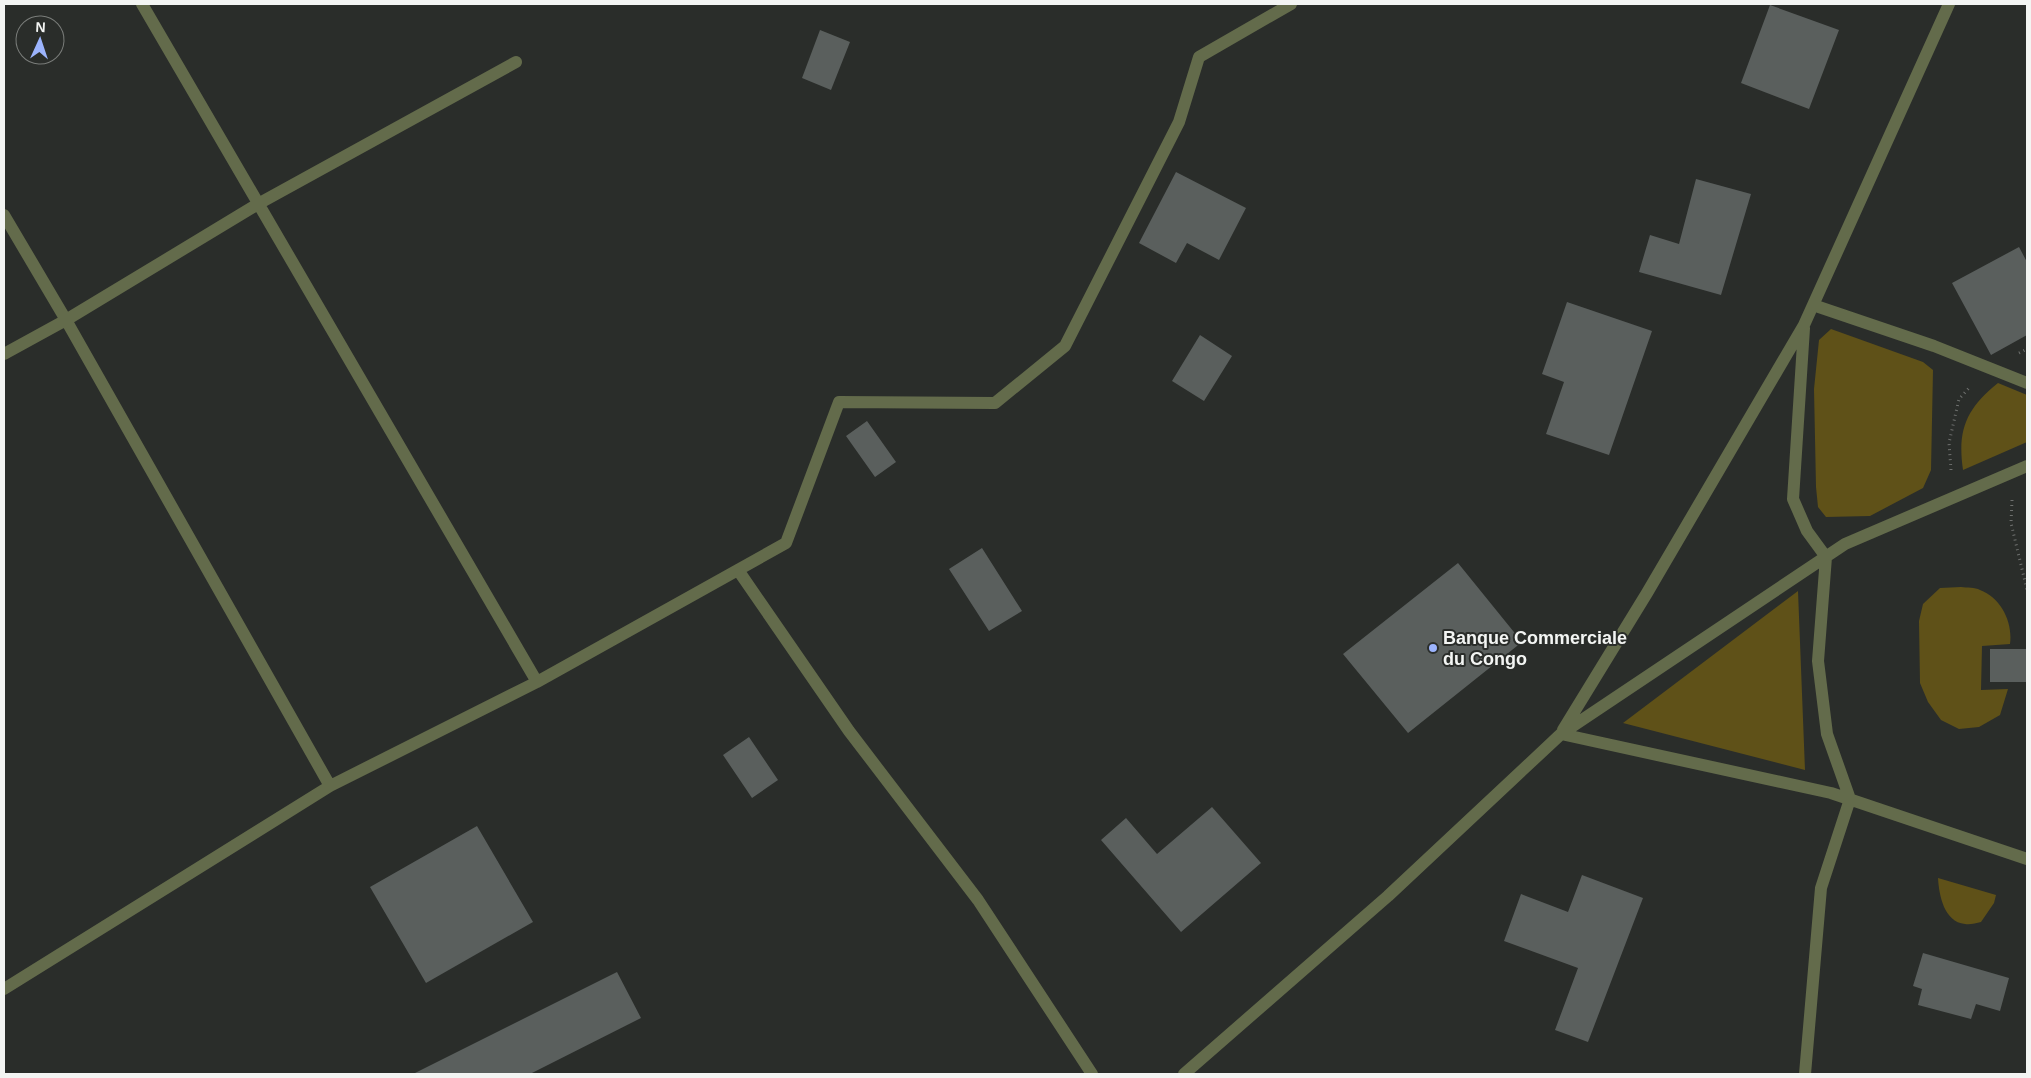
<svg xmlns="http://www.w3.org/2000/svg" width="2031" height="1078" font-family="Helvetica,sans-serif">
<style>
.green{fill:#5f5118}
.building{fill:#5a5f5d}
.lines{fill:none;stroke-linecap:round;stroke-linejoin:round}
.path{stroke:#6f716f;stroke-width:3;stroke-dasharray:1 4;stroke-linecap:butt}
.minor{stroke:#636b4b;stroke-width:12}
.poi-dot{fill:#9cb4fd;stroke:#2a2d2a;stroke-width:2}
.labels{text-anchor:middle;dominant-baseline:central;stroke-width:4;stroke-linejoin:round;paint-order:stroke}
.poi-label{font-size:18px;font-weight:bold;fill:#f3f5f3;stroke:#2a2d2a;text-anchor:start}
</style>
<rect width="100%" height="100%" fill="#2a2d2a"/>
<path class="green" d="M1831 329 1923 362 1933 370 1931 470 1923 488 1870 516 1826 517 1818 507 1816 487 1814 389 1819 340Z
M1998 383 2027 395V442L1963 470C1957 429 1967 408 1998 383Z
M1961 587C1967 588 1975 587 1980 590 2001 598 2013 622 2010 644L1982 646 1981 690 2008 689 2000 715 1979 727 1959 729 1941 720 1928 702 1920 683 1919 621 1923 604 1940 588Z
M1798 591 1805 770 1623 723Z
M1938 878 1996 895 1994 903 1981 922C1976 923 1970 925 1965 924 1944 922 1939 895 1938 878Z"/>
<path class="building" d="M1770 5 1839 30 1809 109 1741 83Z
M820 30 850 42 831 90 802 78Z
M1176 172 1246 208 1219 260 1187 243 1176 263 1139 243Z
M1696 179 1751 194 1721 295 1639 272 1650 235 1679 244Z
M2019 247 2027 262V335L1991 355 1952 283Z
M1567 302 1652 331 1609 455 1546 434 1564 382 1542 374Z
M1200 335 1232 356 1204 401 1172 381Z
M867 421 896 462 875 477 846 436Z
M982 548 1022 611 989 631 949 569Z
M1458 563 1522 642 1408 733 1343 654Z
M1990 649H2027V682H1990Z
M749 737 778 780 752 798 723 755Z
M1212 807 1261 863 1181 932 1101 840 1126 818 1157 854Z
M477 826 533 922 426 983 370 887Z
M1582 875 1643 898 1588 1042 1555 1030 1578 968 1504 941 1521 894 1568 912Z
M1923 953 2009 978 2000 1011 1976 1004 1971 1019 1918 1005 1922 989 1913 986Z
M617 972 641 1018 530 1074H413Z"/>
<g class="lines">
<path class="path" d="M2019 353 2027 349
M1951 470 1949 443 1959 399 1970 387
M2012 500 2011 523 2027 590"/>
<path class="minor" d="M142 4 537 682
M4 215 66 320 330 786
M1813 305 1934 346 2027 383
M1804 328 1793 499 1807 531 1826 557 1818 661 1827 734 1850 799 1821 888 1805 1074
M4 354 66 320 258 204 516 62
M738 570 849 731 978 900 1092 1074
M1563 730 1647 593 1804 325 1949 4
M1561 734 1831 793 2027 859
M4 989 330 786 537 682 786 543 839 402 995 403 1065 346 1179 122 1199 57 1291 4
M1184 1074 1388 896 1561 734 1845 544 2027 466"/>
</g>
<circle class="poi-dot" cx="1433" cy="648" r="5"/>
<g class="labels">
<g class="poi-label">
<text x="1443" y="638">Banque Commerciale<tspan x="1443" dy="21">du Congo</tspan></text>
</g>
</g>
<rect width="2031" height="1078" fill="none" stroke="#f3f5f3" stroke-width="10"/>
<g transform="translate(40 40) rotate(3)"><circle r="24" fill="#2a2d2a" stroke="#7a7d7a"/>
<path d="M0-4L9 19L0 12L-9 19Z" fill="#9cb4fd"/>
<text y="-8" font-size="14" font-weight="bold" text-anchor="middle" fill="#f3f5f3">N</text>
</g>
</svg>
